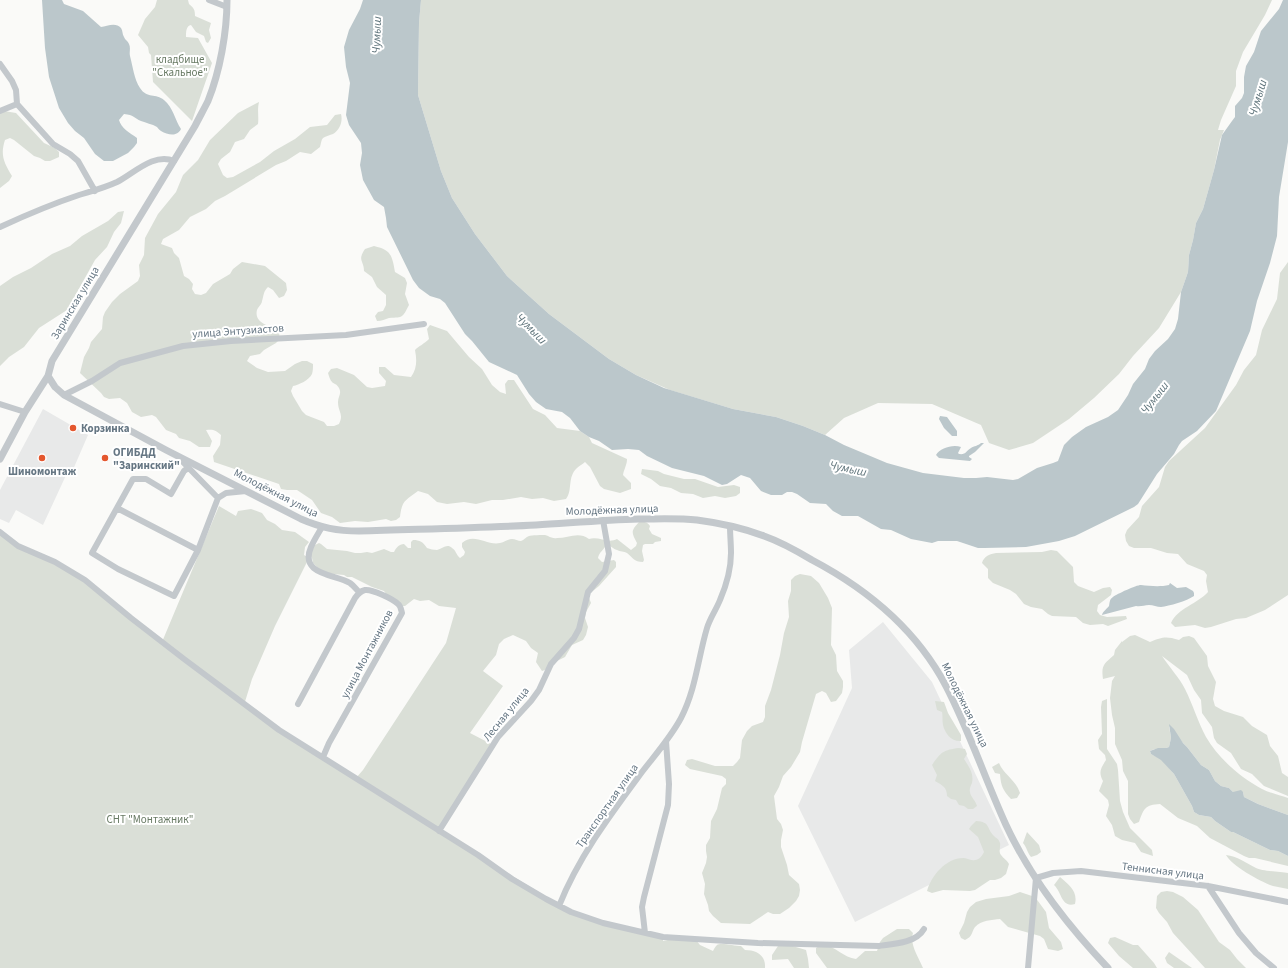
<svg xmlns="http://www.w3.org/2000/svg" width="1288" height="968" font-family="'Source Sans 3',sans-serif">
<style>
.built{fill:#e8e9e9}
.green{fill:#dadfd7}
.water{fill:#bbc7cb}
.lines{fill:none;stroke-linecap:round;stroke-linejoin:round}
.minor{stroke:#c3c8cc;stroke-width:6}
.tertiary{stroke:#c3c8cc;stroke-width:7}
.poi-dot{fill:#e4572e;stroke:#fff;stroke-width:1.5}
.labels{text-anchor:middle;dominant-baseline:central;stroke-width:4;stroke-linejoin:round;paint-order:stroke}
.park-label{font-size:11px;fill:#687a64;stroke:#fff}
.street-label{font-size:11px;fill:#657683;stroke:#fff}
.poi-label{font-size:11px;font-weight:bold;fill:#657683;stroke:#fff;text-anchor:start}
.water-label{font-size:12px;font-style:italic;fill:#60757c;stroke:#fff}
</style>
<rect width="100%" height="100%" fill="#fafaf8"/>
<path class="built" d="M43 409 88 435 72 472 68 471 43 525 16 510 9 523 0 519V490Z
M883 622 932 682 1009 845 855 922 798 806 852 688 849 650Z"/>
<path class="green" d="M157 0H188L189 4C194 8 195 10 195 16L211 23 209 30 211 38 208 43 206 42 204 36 196 32 191 25C186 26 186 32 186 37L198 38 212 63 192 121 153 82 151 55 149 53 148 47 138 35 145 19 155 7Z
M421 0H1272L1265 15 1243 52 1236 71V86L1221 120 1218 130H1224L1220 140 1214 170 1203 209 1196 223 1193 240 1189 255 1188 272 1181 292 1159 328 1133 356 1119 374 1094 398 1069 419 1033 443 1009 450 989 443 981 425 932 404 878 403 844 418 825 435 803 426 776 417 733 409 670 390 636 375 609 359 549 314 507 276 475 234 452 198 441 171 418 95 419 23Z
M259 102C257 111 259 116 258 124L250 130 244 139 235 142 230 152 221 159 218 164 223 175 227 178 233 177 260 162 274 151 295 139 310 127 327 125 335 115 341 114C343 121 340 130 333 134 330 135 326 136 323 138 321 140 321 144 320 147L311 154 300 152 286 161 276 165 225 196 215 201 206 209 190 217 179 230 163 239 161 244 172 248 174 253 179 258 184 276 189 279 193 284 192 289 195 294 201 295 206 293 213 284 230 274 233 269 242 262 265 266 286 283 287 290 284 296 279 298 273 290 268 287C263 292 264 295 262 301 262 304 258 307 257 310 254 322 267 326 276 328L279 333 280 339 276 343 264 350 260 354 250 356 247 361 257 368 268 372 285 371 295 364 302 361H307L313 364C313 367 313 371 312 374 309 380 299 385 293 386L291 391 293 396 302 411 306 415 311 417 324 422 327 426H334L339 424C344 414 338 412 338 402 338 396 342 394 339 388 337 384 334 384 332 382 330 380 329 376 328 373L331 369 337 368 354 375 367 387 372 388 385 386 386 381 379 373V367H385L394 375 411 377C417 369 417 360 415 350 419 346 424 344 429 339L427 329 430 325 447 331 469 357 482 369 492 385 500 392 506 394 505 384 508 380H514L533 409 545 415 557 428 580 431 589 437 592 443 627 459C627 465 624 469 623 475L631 483V489L620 493 604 489 600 486 590 467 585 462C583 464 579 466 577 468 567 477 573 490 566 499L554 501 543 498 532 499 521 497 503 500H492L476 504 464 502 447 504 437 502 428 494 418 491C405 501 402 500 400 517L396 520 391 521 386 519 368 522 355 521 340 523 332 517 321 513 312 500 297 490H287L281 489 279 484 214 462 213 456 220 445 221 435C216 430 213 429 206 430L212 441 210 447H199L190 441 179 438 176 434 166 430 156 417 152 415 141 417 132 412 127 403 120 398 109 399 104 397 101 393 80 373 84 357 89 348 91 342 102 329 103 317 105 312 112 302 120 294 138 281 140 276 139 265 144 255 145 238 158 214 176 192 183 175 198 160 210 140 238 113Z
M4 111 16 113 44 143 55 148 59 152V157L50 161H45L40 158 34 156 14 140 10 138 5 140C0 155 4 163 12 176L9 181 0 188V114Z
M124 211 121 223 114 232 107 247 95 260 67 310 39 328 24 347 9 357 0 366V286L13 277 31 268 52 254 70 246 82 236 108 221 118 212Z
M374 246C391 250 392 255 395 272L405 278 407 283 405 294 409 305C402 318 404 317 389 318 385 319 382 321 377 321L375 316 378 312 383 311 386 305V295L377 287 372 277 364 271C364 260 357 261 365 249Z
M1288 262V595L1265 610 1246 618 1236 619 1211 627 1205 628 1195 625 1175 627 1171 623C1178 608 1197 604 1208 592L1206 581 1207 575 1204 571 1187 564 1178 554 1167 553 1151 548H1134L1129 546 1126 541 1125 535 1127 530 1139 517 1142 506 1159 487 1165 467 1169 461 1205 428 1236 385 1244 370 1256 355 1262 330 1277 299 1280 273Z
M642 469 658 471 664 474 684 479H695L718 487 734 485 740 487V493L736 496 725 498 715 496 703 498 693 494 681 493 671 488 660 486 651 479 641 474Z
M219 506 236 516 238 511 251 509 262 513 267 520 275 524 282 530 295 532 309 542 305 547 304 555 309 558 275 626 252 679 244 705 356 778 363 770 446 643 456 608 439 606 429 600 420 601 414 599 405 606H402L389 598 384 591 372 587 352 577H347L344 575 323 573 313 563 312 558 309 553 313 546 319 543 321 544 327 549 347 551 355 553H361L367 552 372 553 384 549 391 552H394C396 548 399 544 404 544L408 548H411V542L413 540C420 540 423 542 427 548 430 549 434 550 437 550 442 549 447 543 452 548 456 550 456 555 460 558L464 555 465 552 462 547V543C474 532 487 546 500 543 505 542 508 539 512 539 515 539 518 541 521 541 524 540 526 537 529 536 531 535 543 535 545 535 549 536 552 539 557 538 568 538 579 531 589 539 599 536 608 544 617 539L631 550 636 546 637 543C631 532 631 531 639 522 644 521 648 522 650 526L649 529 652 534 661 538V541L655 542 653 544H645L643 545 642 551 644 560 643 562C634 562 632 557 627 553 624 551 620 552 617 550 613 549 612 546 606 545 604 550 599 552 598 558L602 562 614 560 616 562V567L599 586 588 595 591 603 586 612 585 618 588 627 586 635 583 640 572 645 565 657 559 660 553 662 545 670 542 671 536 662 538 653 531 648 526 641 513 635 504 639 499 644 496 655 483 671 503 686 470 733 495 746 441 832 571 912 663 937V941L677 938 696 940 700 945 713 951C714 949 715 947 717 945 720 942 735 946 741 946L745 950C756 950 766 955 765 968H0V532L18 546 85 580 162 642Z
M1051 550 1057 551 1073 567 1074 582 1078 586 1094 592 1103 588 1110 587 1112 590 1111 595 1098 605 1097 611 1100 615 1107 617 1126 616 1127 619 1108 626 1103 624 1090 625 1083 623 1076 617 1052 616 1048 614 1042 609 1031 607 1024 604 1016 594 1010 590 993 583 988 578V569L982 563C984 556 990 554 996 553L1042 552Z
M800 574 811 576 819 583 828 598 832 608 831 645 836 655 837 671 843 681V687L842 693 836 701 831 702 826 693 822 691 816 694 802 742 800 752 791 767 783 776 779 787 774 796 777 819 781 824 783 830 781 840V847L787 865 789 875 799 884 800 890 799 896 796 901 789 908 780 914H773L768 912 750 924 721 923 713 916 709 911 708 905 704 894 705 884 702 873 706 863 707 857 706 851V845L710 838 711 821 717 809 722 788 726 784V779L722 776 690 769 685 765 687 760 692 759 715 766H733L737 762 740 758 742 740 747 731 752 726 763 722 765 717V706L771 690 780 655 784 633 789 617 788 601 791 591V580L795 576Z
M1135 635 1150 642C1162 637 1166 636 1179 640L1183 637 1189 636 1194 638 1207 656 1208 666 1216 682 1213 699 1215 706 1224 711 1243 717 1252 726 1267 735 1270 746 1278 756 1282 773 1288 777V796L1264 786 1252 774 1241 769 1231 753 1217 743 1214 738 1212 727 1202 713 1201 700 1194 690 1187 675 1162 656C1169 667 1179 677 1185 689 1193 705 1198 722 1206 737 1219 759 1240 777 1262 789 1270 793 1280 795 1288 798V815L1258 804 1244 797 1243 792H1233L1229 788 1221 786 1215 781 1209 770 1201 765 1187 747 1183 743 1169 726 1171 738 1169 747C1163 750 1158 747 1150 751L1151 754 1161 759 1174 774 1192 806 1194 812 1199 815 1211 817 1215 821 1231 832H1233L1270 850 1278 851 1288 856V866L1255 858H1249L1244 856 1210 838 1197 826 1178 818 1160 804C1145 805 1144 808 1139 822L1134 824 1130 819 1128 814V781L1123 771 1122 760 1115 744V728L1112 715 1110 698 1112 681 1115 676 1103 679C1101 665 1104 664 1114 655L1115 650 1122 641V642L1130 636Z
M1107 699V749L1117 764 1118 770 1120 801 1123 812 1130 828 1152 850 1153 856 1141 852 1135 843 1122 840 1115 836 1112 825 1106 816 1109 805 1108 800 1099 791 1103 781C1098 772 1101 768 1106 760L1105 755 1099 749 1098 740 1102 734 1101 707 1102 701Z
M935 701 944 702 948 713 961 735V741C952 742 945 734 943 725 942 721 943 717 942 712L937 710Z
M959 748 965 749 967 754 964 759C969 767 974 773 972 783 971 785 969 789 970 792 970 796 976 801 977 806L973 809H968L964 806 959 805 956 800 951 799 947 796C947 787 942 785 935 781L937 775 932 765C941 752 943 750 959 748Z
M999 763C1004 775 1016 780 1020 793L1017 798 1011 799C1003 790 1001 787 1000 774L995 773 992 767Z
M976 821C991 822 986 828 994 836 996 838 999 839 1000 843 1001 847 998 851 1001 855 1004 859 1006 859 1009 864L1006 874 1001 878 995 880H990L975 890 970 891 943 890 932 893 927 891C931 876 946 858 963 858 967 858 970 861 975 860 979 860 982 856 984 852L978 837 969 829 971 826Z
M1027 832 1039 845 1041 852 1037 855 1031 857C1027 852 1027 848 1023 843Z
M1226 855C1237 856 1246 863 1256 868 1261 871 1281 872 1288 873V889C1283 888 1278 887 1273 886 1261 882 1232 866 1226 855Z
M1060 877C1069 885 1078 891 1075 904 1061 908 1062 892 1054 885Z
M1167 891 1173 892 1183 897 1198 910 1219 942 1230 950 1237 959 1246 968H1205L1173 933 1167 922 1159 913 1156 908 1157 896 1161 892Z
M1020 892 1035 897 1046 912 1049 928 1061 942 1063 949 1058 951 1048 949 1044 939 1040 936 1008 927 1000 919C992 920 981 920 975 927 971 933 973 936 965 940L961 938 959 933 964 923 967 912 970 907 976 902 986 899 1009 896Z
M897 929H909L913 933C909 944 919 958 923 968H827L816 953V948C831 939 841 958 856 959L865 951H877L880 942 883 938Z
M1115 937 1133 945H1138L1154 963 1157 968H1133L1119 956 1108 943 1110 938Z
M789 945 806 950 808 959 809 968H794L788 959 772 960V955L778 946Z
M1169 952 1192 968H1174L1167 963 1165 958Z"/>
<path class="water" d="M42 0H62L64 4 83 11 101 27C107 26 116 22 121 28 123 31 122 34 124 37 125 40 128 41 129 44 131 48 129 52 130 56 133 67 134 79 140 88 147 99 156 93 164 100 173 107 175 120 181 129 177 137 168 135 161 131 159 130 158 128 157 127 152 124 146 123 141 121 134 118 134 115 124 114L119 120C121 128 130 133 137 138V143L134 147 128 153 113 161H104L95 154 84 138 75 131 68 123 59 108 49 77 45 48Z
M363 0H421L419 23 418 95 441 171 452 198 475 234 507 276 549 314 609 359 636 375 664 388 733 409 776 417 803 426 825 435 844 445 887 463 923 473 964 478H976L987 477 1013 480 1018 479 1037 468 1053 463 1058 461 1064 445 1072 437 1086 427 1108 417 1118 410 1128 395 1133 384 1145 369 1149 359 1155 351 1168 339 1175 329 1178 319 1181 292 1188 272 1189 255 1193 240 1196 223 1203 209 1214 170 1222 135 1232 121 1235 117V106L1242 98 1244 93V77L1246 66 1254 52 1261 31 1279 9 1283 0H1288V142L1279 197 1277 236 1270 263 1257 301 1250 331 1216 411 1197 431 1182 441 1179 445 1174 454 1157 474 1138 504 1134 507 1075 536 1059 541 1026 547 984 548H978L957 541H938L932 543 911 539 891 530 881 529 858 516H842L833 511 826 504 810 503 797 494 792 492H787L782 495H771L761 491 750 478 741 475 727 484 722 485 704 476 672 468 647 456 639 450 628 449 612 450 599 441 589 437 580 431 570 418 562 412 546 409 536 402 529 394 517 375 489 362 472 341 465 334 445 303 440 299 430 296 419 288 413 280 387 227 386 218 384 207 374 200 363 180 360 165 362 153 361 143 349 125 346 115 350 83 346 67 344 47 349 30 360 9Z
M940 416 947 417 957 431V436H952L944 428 939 419Z
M981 443H984L975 452 969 456V457L972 459 970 461 939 458 936 455C940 448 953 444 961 447L958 453 959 454C966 455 966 451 971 448 974 446 978 446 981 443Z
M1170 583 1177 588 1186 587 1193 591 1194 593V596C1187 601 1169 606 1161 607 1157 607 1153 605 1149 605 1144 605 1141 607 1136 606L1102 615C1103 611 1107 609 1109 606 1110 602 1109 600 1113 597 1117 594 1136 585 1141 585 1150 586 1160 587 1169 585Z
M1169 724 1174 729 1183 743 1187 747 1201 765 1209 770 1215 781 1221 786 1229 788 1233 792 1241 790 1243 792 1244 797 1258 804 1288 815V856L1278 851 1270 850 1233 832H1231L1215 821 1211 817 1199 815 1194 812 1192 806 1174 774 1161 760 1151 754 1150 751 1158 748H1166L1169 747 1171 738Z"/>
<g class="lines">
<path class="minor" d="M209 0 227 7
M0 64 12 81 16 90 17 104
M0 111 17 104 53 144 70 154 78 161 95 191
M0 227C26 215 52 204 79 195 92 191 104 188 117 182 133 174 154 152 174 161
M64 395 92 381 120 363 183 346 231 341 346 335 424 324
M0 404 25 412
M179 458 218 498
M188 468 184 471 171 494 146 479H133L92 553 118 569 174 596 198 550 218 498 226 493 246 491
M117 508 198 550
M322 527C318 534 314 540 311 547 299 575 335 574 350 583 354 586 356 589 359 592
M0 532 18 546 55 562 85 580 131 618 184 659 279 730 478 855 512 879 546 899 571 912 603 923 663 937 758 943 879 946C894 944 916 943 924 929
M298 704 355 598C358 594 360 591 365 590 372 589 393 599 398 604 401 606 401 610 402 613L329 743 323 757
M439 831 498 737 531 701 539 690 551 664 574 638 579 629 588 592 605 571 609 554 603 520
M1208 886 1239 933 1256 953 1274 968
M559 906C579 856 611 814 642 772 655 755 671 737 681 718 696 689 698 658 707 628 710 618 716 610 720 600 726 586 731 568 731 553 731 544 730 535 730 526
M645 933 642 907 644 897 668 805 669 784 666 741
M1028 968 1036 878 1053 873 1081 871 1208 886 1288 902"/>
<path class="tertiary" d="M48 376 55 387 64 395 166 450 301 519C322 528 337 531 359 531 418 529 477 528 536 525 570 523 604 520 639 519 658 519 678 518 697 520 720 523 743 528 764 536 781 542 797 551 812 560 867 589 916 629 946 686 969 730 985 779 1006 825 1030 877 1069 927 1108 968
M0 459 25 412 48 376 52 361 195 126C199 118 204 109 208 101 220 71 227 32 227 0"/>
</g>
<g class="poi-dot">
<circle cx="73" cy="428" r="4"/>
<circle cx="42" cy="458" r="4"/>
<circle cx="105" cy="458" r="4"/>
</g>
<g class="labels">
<g class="park-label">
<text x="180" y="59">кладбище<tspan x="180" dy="13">"Скальное"</tspan></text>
<text x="150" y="819">СНТ "Монтажник"</text>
</g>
<g class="street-label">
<text transform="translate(75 303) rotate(-59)">Заринская улица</text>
<text transform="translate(238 331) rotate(-4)">улица Энтузиастов</text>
<text transform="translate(276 493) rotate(27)">Молодёжная улица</text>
<text transform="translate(612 510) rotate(-2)">Молодёжная улица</text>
<text transform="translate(367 654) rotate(-62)">улица Монтажников</text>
<text transform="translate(965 705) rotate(64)">Молодёжная улица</text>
<text transform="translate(506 714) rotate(-51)">Лесная улица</text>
<text transform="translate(607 806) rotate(-55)">Транспортная улица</text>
<text transform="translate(1163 871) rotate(7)">Теннисная улица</text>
</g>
<g class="poi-label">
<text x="81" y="428">Корзинка</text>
<text x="113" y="452">ОГИБДД<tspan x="113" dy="13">"Заринский"</tspan></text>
<text x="42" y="471" text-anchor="middle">Шиномонтаж</text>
</g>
<g class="water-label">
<text transform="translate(377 35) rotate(-88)">Чумыш</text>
<text transform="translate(1258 98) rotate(-73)">Чумыш</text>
<text transform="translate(531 329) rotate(45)">Чумыш</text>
<text transform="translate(1155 398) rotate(-52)">Чумыш</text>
<text transform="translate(848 469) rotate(12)">Чумыш</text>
</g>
</g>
</svg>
